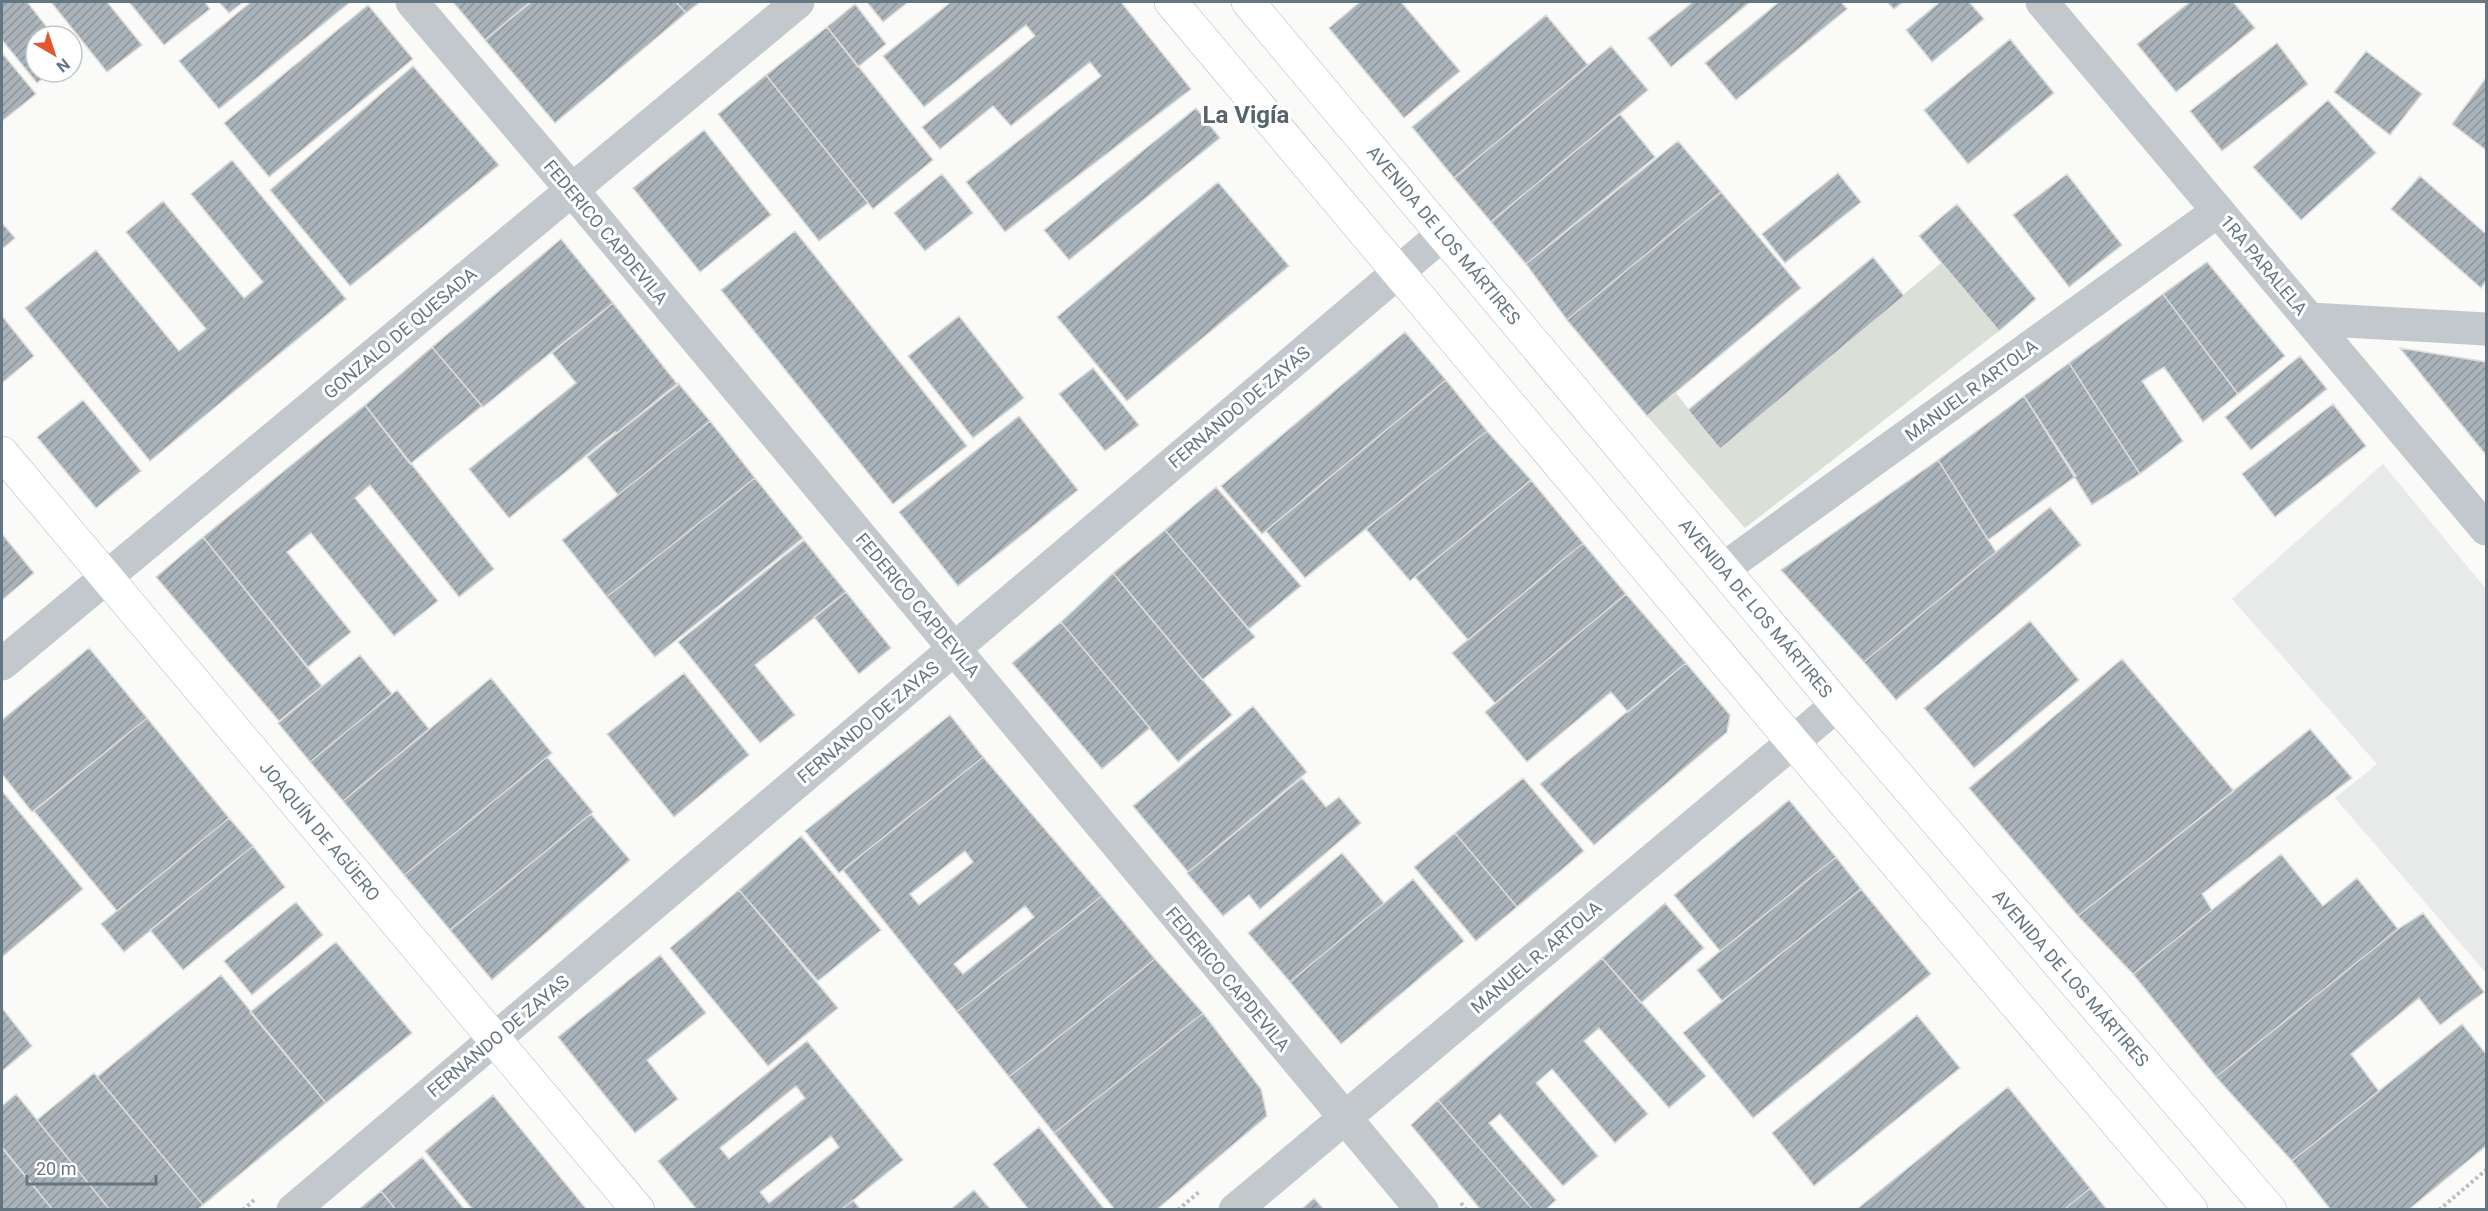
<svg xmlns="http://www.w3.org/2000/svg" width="2488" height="1211" font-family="Roboto,sans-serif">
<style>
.built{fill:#e8e9e9}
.green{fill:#dadfd7}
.building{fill:url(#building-hatch);stroke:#dcdcda;stroke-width:1.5;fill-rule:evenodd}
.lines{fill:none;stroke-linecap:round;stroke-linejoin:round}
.secondary-casing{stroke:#b3babf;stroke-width:34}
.path{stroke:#bbbfc2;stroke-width:4;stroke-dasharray:3 3;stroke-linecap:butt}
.street{stroke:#c3c8cc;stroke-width:33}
.secondary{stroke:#fff;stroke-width:33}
.labels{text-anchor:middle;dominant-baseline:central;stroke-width:6;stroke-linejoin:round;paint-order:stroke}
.street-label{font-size:18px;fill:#657683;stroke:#fff}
.district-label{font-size:24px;font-weight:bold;fill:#57646e;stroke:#fff}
</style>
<defs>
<pattern id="building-hatch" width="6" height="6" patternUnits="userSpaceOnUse" patternTransform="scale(1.5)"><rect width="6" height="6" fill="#aab3b9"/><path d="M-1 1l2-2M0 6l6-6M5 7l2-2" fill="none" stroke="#8e969c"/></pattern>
</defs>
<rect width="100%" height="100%" fill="#fafaf8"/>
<path class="built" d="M2383 464 2486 589V973L2335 798 2377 764 2232 599Z"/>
<path class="green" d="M1941 263 1999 331 1745 528 1647 416 1676 393 1720 449Z"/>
<path class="building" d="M2 2H27L54 36H36V72H51L37 83 2 40Z
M51 2H107L142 45 107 72Z
M129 2H205L210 9 164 45Z
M219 2H243L229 13Z
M251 2H350L219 109 179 61Z
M453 2H531L485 40Z
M530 2H676L686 13 555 123 485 40Z
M676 2H700L686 13Z
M867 2H908L883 22Z
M951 2H1121L1191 89 1005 232 966 182 1101 76 1090 62 1011 126 993 106 940 149 922 127 1035 36 1026 25 924 107 883 56Z
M1360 2H1401L1460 71 1404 118 1329 28Z
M1693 2H1750L1671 67 1648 38Z
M1779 2H1841L1847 9 1736 100 1705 63Z
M1887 2H1903L1894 9Z
M1940 2H1969L1984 19 1932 62 1906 30Z
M2190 2H2233L2255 28 2176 92 2137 44Z
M855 4 886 44 858 67 827 27Z
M368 5 413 59 269 177 224 123Z
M1546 15 1588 65 1454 178 1412 127Z
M827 27 933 160 873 209 766 75Z
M2010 39 2054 93 1968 164 1924 110Z
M2277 43 2308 84 2222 151 2190 111Z
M1611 46 1648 90 1491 222 1454 178Z
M2366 51 2422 94 2390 135 2334 92Z
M2 53 36 94 2 121Z
M413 66 499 165 350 286 270 190Z
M766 75 868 203 819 241 718 114Z
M2486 78V150L2452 124Z
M2328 100 2376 153 2301 220 2253 167Z
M1196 108 1220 138 1069 260 1044 230Z
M1620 114 1655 157 1526 264 1491 222Z
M704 130 771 215 700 272 633 188Z
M1678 141 1721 192 1567 320 1526 264Z
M232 160 346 299 150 461 25 308 96 250 179 351 206 329 126 232 163 201 244 298 263 282 191 194Z
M1838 173 1861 202 1785 263 1762 234Z
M942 174 973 213 925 251 894 213Z
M2067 174 2122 245 2069 287 2013 215Z
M2420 176 2486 234V281L2481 288 2391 209Z
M1218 182 1289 266 1127 401 1057 317Z
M1721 192 1801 288 1647 416 1567 320Z
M1957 204 2036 299 1999 331 1919 236Z
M2 223 15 238 2 249Z
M795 231 967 446 893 504 721 290Z
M561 239 613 303 483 407 432 347Z
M1873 257 1904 296 1720 449 1688 410Z
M2207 262 2285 356 2238 394 2163 294Z
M2163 294 2238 394 2203 422 2164 367 2142 381 2183 441 2140 474 2069 363Z
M613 303 678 385 616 434 615 432 509 518 469 469 576 383 552 353Z
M2 316 34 356 2 383Z
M959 316 1024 398 973 438 908 356Z
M1405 332 1446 380 1262 534 1221 486Z
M432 347 482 406 410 464 365 405Z
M2400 348 2486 362V455Z
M2300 356 2327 389 2251 450 2225 417Z
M2069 363 2140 474 2092 505 2024 396Z
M1093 368 1139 425 1105 451 1059 394Z
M1446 380 1487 431 1305 578 1266 531Z
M678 383 710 421 618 495 587 457Z
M2024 396 2076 476 1988 540 1938 460Z
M83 400 141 471 96 508 37 437Z
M2333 404 2366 446 2275 517 2242 474Z
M365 405 494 569 459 597 370 485 355 498 438 601 394 636 311 533 287 552 351 632 308 667 203 537Z
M1019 416 1078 490 958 586 899 512Z
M710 421 755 478 607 597 562 540Z
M1487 431 1531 480 1410 581 1366 529Z
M1938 460 1996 552 1864 662 1781 570Z
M755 478 803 538 655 657 607 597Z
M1531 480 1583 543 1468 640 1415 577Z
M1216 487 1301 586 1249 629 1165 530Z
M2050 507 2081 545 1896 700 1864 662Z
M1165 530 1255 637 1202 680 1113 573Z
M2 534 34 573 2 600Z
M203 537 322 686 279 721 156 577Z
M804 540 846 592 755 665 795 715 760 743 678 642Z
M1583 543 1626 594 1495 703 1452 653Z
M1113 573 1232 715 1178 762 1061 622Z
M846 592 891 648 859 674 814 617Z
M1626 594 1686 663 1628 712 1611 692 1527 762 1485 712Z
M2030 621 2079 680 1974 768 1924 708Z
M1061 622 1150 728 1102 769 1012 663Z
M89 648 147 718 32 812 2 774V720Z
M360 655 392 694 310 762 278 723Z
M2122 659 2234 791 2078 916 1969 788Z
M1686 663 1730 715 1727 732 1594 845 1540 784Z
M684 673 749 755 674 817 607 734Z
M491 678 552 753 404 875 343 801Z
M397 690 429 729 343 801 310 762Z
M1253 706 1307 772 1188 872 1133 806Z
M950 715 983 757 839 873 805 831Z
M147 718 229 818 117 911 34 811Z
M2310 729 2352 778 2202 894 2212 910 2133 974 2078 916Z
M547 757 593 812 450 930 404 875Z
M983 757 1102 896 957 1012 843 870ZM965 851 973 862 919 905 910 894ZM1025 906 1034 917 963 974 954 964Z
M1302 778 1326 807 1339 797 1361 823 1260 909 1249 895 1223 916 1187 873Z
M1523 778 1584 851 1517 907 1455 833Z
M2 791 83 889 2 957Z
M1789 800 1836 857 1720 951 1674 895Z
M591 814 630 860 492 980 450 930Z
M229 818 253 846 124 952 101 924Z
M1455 833 1517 907 1476 941 1414 867Z
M801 836 881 930 818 981 739 890Z
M253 846 285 887 183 970 150 930Z
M1342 853 1384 903 1290 982 1248 933Z
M2281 854 2323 906 2357 878 2398 929 2216 1077 2133 974Z
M1836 857 1861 889 1722 1001 1697 970Z
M1413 879 1464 941 1341 1044 1290 982Z
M1861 889 1931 974 1753 1118 1683 1033Z
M739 890 838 1008 768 1066 670 948Z
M1102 896 1155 959 1009 1077 957 1012Z
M296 902 323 935 252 995 224 961Z
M1665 903 1704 948 1641 1003 1602 958Z
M2423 913 2484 992 2440 1025 2419 998 2351 1054 2379 1091 2292 1161 2216 1077 2398 929Z
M336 942 412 1033 326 1103 250 1012Z
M660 955 706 1013 647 1060 678 1099 635 1133 558 1037Z
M1602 958 1706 1076 1669 1108 1599 1028 1584 1041 1648 1114 1615 1143 1552 1069 1536 1083 1598 1156 1563 1186 1500 1114 1489 1123 1556 1200 1545 1210H1533L1438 1100Z
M1155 959 1203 1013 1054 1133 1009 1077Z
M221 975 326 1103 203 1205 97 1077Z
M2 1008 32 1046 2 1071Z
M1203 1013 1261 1089 1267 1116 1156 1210H1115L1054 1133Z
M1917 1015 1960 1068 1814 1186 1772 1133Z
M2462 1024 2486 1054V1146L2408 1210H2331L2292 1161Z
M807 1041 903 1160 841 1210H697L658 1161ZM796 1086 805 1098 729 1159 720 1148ZM831 1136 839 1147 769 1203 760 1192Z
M94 1073 203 1205 197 1210H110L37 1120Z
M2008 1087 2090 1188 2064 1210H1856Z
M16 1094 110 1210H53L2 1148V1106Z
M493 1095 587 1210H473L425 1151Z
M1438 1100 1533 1210H1481L1411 1125Z
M1039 1127 1105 1210H1029L993 1164Z
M2 1147 53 1210H2Z
M422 1157 465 1210H396L381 1191Z
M2090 1188 2107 1210H2064Z
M974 1190 991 1210H950Z
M381 1191 396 1210H358Z
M1314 1198 1324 1210H1301Z
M853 1200 861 1210H841Z"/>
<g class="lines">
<g class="secondary-casing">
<path id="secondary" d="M1171 2 1793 742 2191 1210
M1248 2 1837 705 2270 1210
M2 453 638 1210"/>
</g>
<path class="path" d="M1461 1203 1466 1210
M243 1210 254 1200
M1178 1210 1199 1192
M2439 1210 2486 1170"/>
<path class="street" d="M412 2 572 190 1422 1210
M2042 2 2486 529
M2310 319 2486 329
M1723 569 2218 211
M2 664 798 2
M293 1210 1443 234
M1235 1210 1837 705"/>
<use href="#secondary" class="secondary"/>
</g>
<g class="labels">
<g class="street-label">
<text transform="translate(606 232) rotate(50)">FEDERICO CAPDEVILA</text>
<text transform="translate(1444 235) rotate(50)">AVENIDA DE LOS MÁRTIRES</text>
<text transform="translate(2264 265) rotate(50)">1RA PARALELA</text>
<text transform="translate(400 333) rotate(-40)">GONZALO DE QUESADA</text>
<text transform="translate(1971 390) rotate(-36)">MANUEL R ARTOLA</text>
<text transform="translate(1239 407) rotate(-40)">FERNANDO DE ZAYAS</text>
<text transform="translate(918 605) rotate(50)">FEDERICO CAPDEVILA</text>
<text transform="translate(1756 608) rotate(50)">AVENIDA DE LOS MÁRTIRES</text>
<text transform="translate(868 722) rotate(-40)">FERNANDO DE ZAYAS</text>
<text transform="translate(320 831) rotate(50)">JOAQUÍN DE AGÜERO</text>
<text transform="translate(1536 957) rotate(-40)">MANUEL R. ARTOLA</text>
<text transform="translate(2071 978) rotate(49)">AVENIDA DE LOS MÁRTIRES</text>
<text transform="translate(1228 979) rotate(50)">FEDERICO CAPDEVILA</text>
<text transform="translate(498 1036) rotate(-40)">FERNANDO DE ZAYAS</text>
</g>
<g class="district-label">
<text x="1246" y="115">La Vigía</text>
</g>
</g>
<rect width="2488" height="1211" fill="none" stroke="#657683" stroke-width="6"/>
<g transform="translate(54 54) rotate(141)"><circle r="28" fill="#ffffff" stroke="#c1c8cd" stroke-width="1.5"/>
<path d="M0-4.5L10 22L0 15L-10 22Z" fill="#e4572e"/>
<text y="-9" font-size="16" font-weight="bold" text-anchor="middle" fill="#657683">N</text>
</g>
<path d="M27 1175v9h129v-9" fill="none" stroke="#657683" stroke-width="3"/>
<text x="36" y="1175" font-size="18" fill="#657683" stroke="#ffffff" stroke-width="4.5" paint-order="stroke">20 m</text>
</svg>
